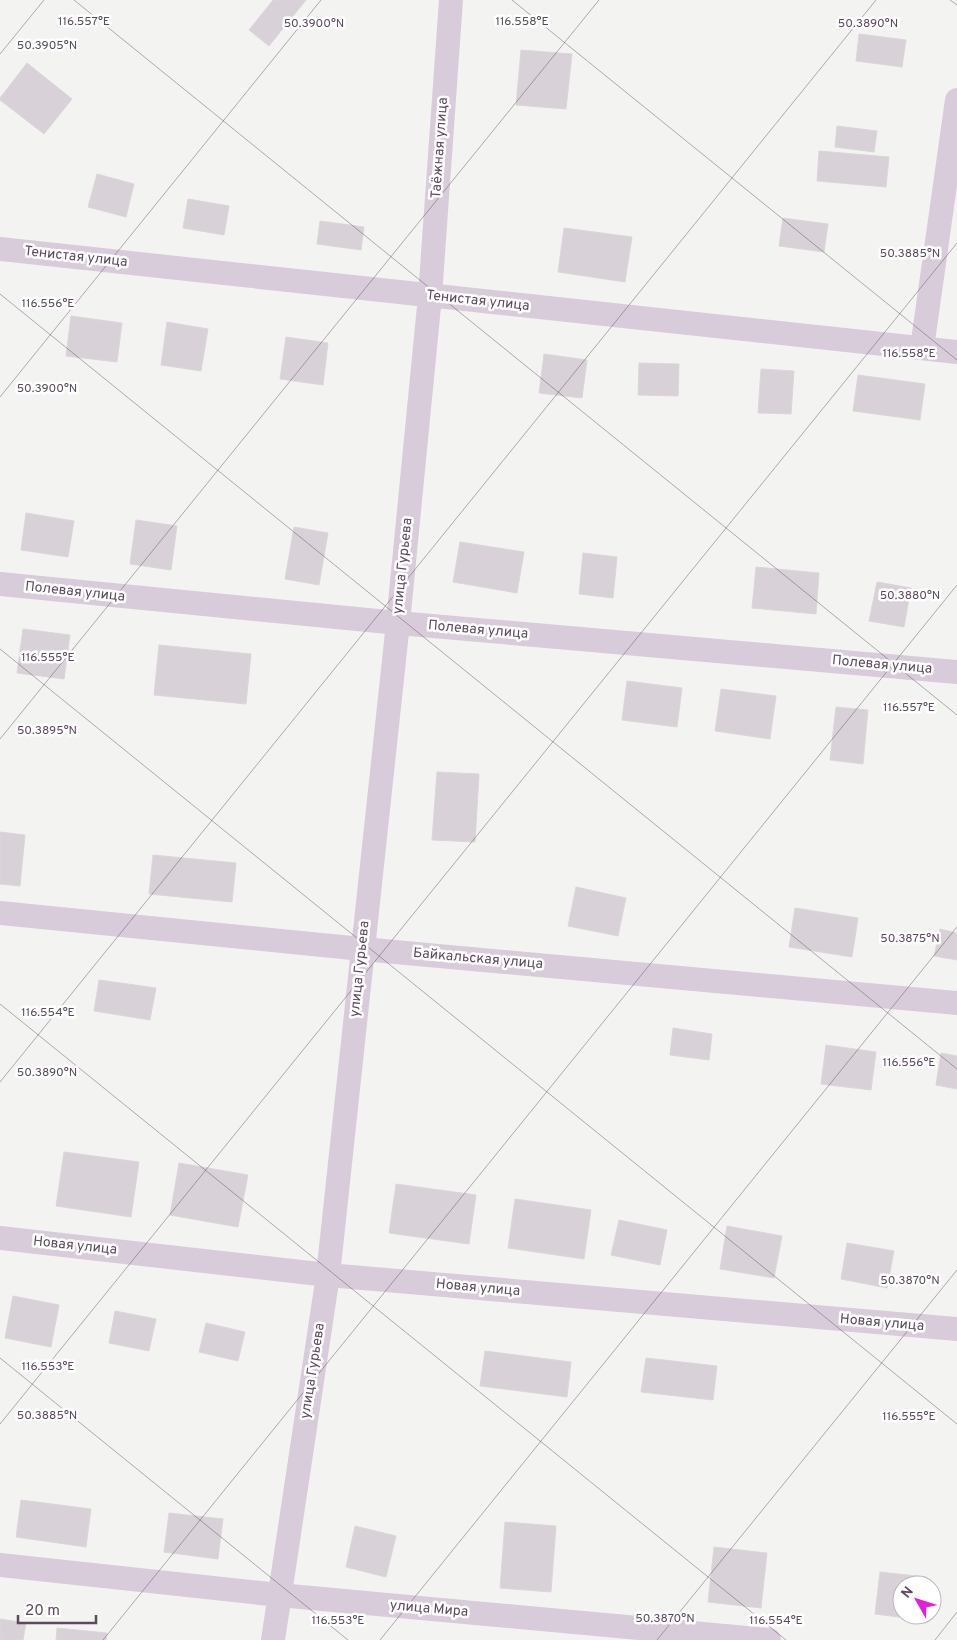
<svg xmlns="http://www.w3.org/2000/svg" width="957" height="1640" font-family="Overpass,sans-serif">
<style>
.building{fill:#d8d1d7;stroke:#dcd6db}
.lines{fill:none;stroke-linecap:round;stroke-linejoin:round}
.street{stroke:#d9ccda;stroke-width:24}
.ticks{fill:none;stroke:#5d4a5e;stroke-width:1;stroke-opacity:0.45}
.labels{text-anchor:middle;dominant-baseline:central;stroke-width:5;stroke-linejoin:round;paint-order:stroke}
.street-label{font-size:14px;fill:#5d4a5e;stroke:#fff}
.ticks-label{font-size:12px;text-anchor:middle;fill:#5d4a5e;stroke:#fff;stroke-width:5;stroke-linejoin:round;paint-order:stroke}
</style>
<rect width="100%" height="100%" fill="#f3f4f1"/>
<path class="building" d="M273 0H306L269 46 249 30Z
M859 34 906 40 902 67 856 61Z
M521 50 572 54 566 109 516 105Z
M27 63 72 99 44 134 0 100V98Z
M837 126 877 131 874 152 835 147Z
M819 151 889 157 886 187 817 181Z
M97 174 134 184 126 217 88 207Z
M188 199 229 206 224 235 183 228Z
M783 218 828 224 824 252 779 246Z
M320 221 364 227 361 250 317 244Z
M564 228 632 237 625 282 558 272Z
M71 316 122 323 117 362 66 356Z
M167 322 208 329 201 371 161 365Z
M286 337 328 343 323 385 280 379Z
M544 354 587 360 582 398 539 393Z
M639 363 679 364 678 396 638 395Z
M761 369 794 371 791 414 758 413Z
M858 375 925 384 920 420 853 411Z
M26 513 74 521 68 557 21 550Z
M136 520 177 526 171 570 130 564Z
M294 527 328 533 319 585 285 579Z
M460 542 524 552 517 593 453 582Z
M583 553 617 557 613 598 579 594Z
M756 567 819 573 816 614 752 608Z
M877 582 911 588 904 627 869 621Z
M23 629 70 635 64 679 17 673Z
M159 645 251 654 246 704 154 695Z
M627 681 682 688 677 727 622 720Z
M721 689 776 696 770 739 715 731Z
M836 707 868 710 863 764 830 760Z
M437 772 479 774 475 842 432 840Z
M0 832 25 835 20 886 0 884Z
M153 855 236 863 232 902 149 894Z
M576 887 626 898 618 936 568 926Z
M795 908 858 918 852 957 789 947Z
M940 929 957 933V960L934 956Z
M99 980 156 988 150 1020 94 1011Z
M673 1028 712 1034 709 1060 670 1055Z
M826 1045 876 1052 871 1090 821 1084Z
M941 1053 957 1056V1089L936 1085Z
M64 1152 139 1162 131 1217 56 1206Z
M179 1163 248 1175 238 1227 170 1215Z
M396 1184 476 1195 469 1244 389 1233Z
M515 1199 591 1210 584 1259 508 1248Z
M619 1220 667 1230 660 1265 611 1255Z
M727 1226 782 1236 774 1278 720 1269Z
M847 1243 894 1251 887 1288 841 1279Z
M13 1296 59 1305 51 1347 5 1338Z
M115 1311 156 1319 149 1351 109 1343Z
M206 1323 245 1332 238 1361 199 1352Z
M485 1351 571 1362 567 1397 480 1386Z
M646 1358 717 1366 713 1400 641 1392Z
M21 1500 91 1509 86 1547 16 1537Z
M169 1513 223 1519 218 1559 164 1552Z
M505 1522 556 1526 551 1592 500 1588Z
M355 1526 396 1536 386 1577 346 1567Z
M714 1547 767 1553 761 1608 708 1602Z
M880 1572 926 1577 925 1585H902V1615H921V1620L875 1614Z
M0 1619 26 1623 23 1640H0Z
M57 1628 107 1633 106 1640H56Z"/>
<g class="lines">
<path class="street" d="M0 249 957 352
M922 348 957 100
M0 584 398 623 957 672
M0 913 362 949 957 1003
M0 1238 328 1275 957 1329
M0 1565 279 1595 769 1640
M273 1640 328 1275 398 623 430 296 451 0"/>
</g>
<path class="ticks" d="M74 0 957 715M512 0 957 360M950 0 957 5M0 54 44 0M0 294 957 1069M0 397 321 0M0 649 957 1424M0 739 599 0M0 1004 786 1640M0 1082 876 0M0 1358 348 1640M0 1424 957 243M103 1640 957 585M380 1640 957 927M657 1640 957 1270M935 1640 957 1612"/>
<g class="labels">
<g class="street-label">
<text transform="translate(440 148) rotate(-86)">Таёжная улица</text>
<text transform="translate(76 257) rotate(6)">Тенистая улица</text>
<text transform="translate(478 301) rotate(6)">Тенистая улица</text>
<text transform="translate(403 566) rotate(-84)">улица Гурьева</text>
<text transform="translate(75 592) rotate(6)">Полевая улица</text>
<text transform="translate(478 630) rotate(5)">Полевая улица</text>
<text transform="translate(882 665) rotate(5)">Полевая улица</text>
<text transform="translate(478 959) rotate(5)">Байкальская улица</text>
<text transform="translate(360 969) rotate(-84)">улица Гурьева</text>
<text transform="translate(75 1246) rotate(6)">Новая улица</text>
<text transform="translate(478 1288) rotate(5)">Новая улица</text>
<text transform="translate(882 1323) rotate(5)">Новая улица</text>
<text transform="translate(313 1371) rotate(-81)">улица Гурьева</text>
<text transform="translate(429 1609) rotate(5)">улица Мира</text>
</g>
</g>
<g class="ticks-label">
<text x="84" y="25">116.557°E</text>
<text x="522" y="25">116.558°E</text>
<text x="314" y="27">50.3900°N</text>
<text x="868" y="27">50.3890°N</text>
<text x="47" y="49">50.3905°N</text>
<text x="910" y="257">50.3885°N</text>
<text x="48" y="307">116.556°E</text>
<text x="909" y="357">116.558°E</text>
<text x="47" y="392">50.3900°N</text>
<text x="910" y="599">50.3880°N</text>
<text x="48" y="661">116.555°E</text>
<text x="909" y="711">116.557°E</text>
<text x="47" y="734">50.3895°N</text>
<text x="910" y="942">50.3875°N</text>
<text x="48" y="1016">116.554°E</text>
<text x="909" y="1066">116.556°E</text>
<text x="47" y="1076">50.3890°N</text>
<text x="910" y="1284">50.3870°N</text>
<text x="48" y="1370">116.553°E</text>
<text x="47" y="1419">50.3885°N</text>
<text x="909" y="1420">116.555°E</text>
<text x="665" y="1622">50.3870°N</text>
<text x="338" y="1624">116.553°E</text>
<text x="776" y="1624">116.554°E</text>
</g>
<g transform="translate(917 1600) rotate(309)"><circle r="24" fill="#ffffff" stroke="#beb7bf"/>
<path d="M0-4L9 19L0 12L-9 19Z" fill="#de21d4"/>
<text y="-8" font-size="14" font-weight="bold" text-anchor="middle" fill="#5d4a5e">N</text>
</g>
<path d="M18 1615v8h78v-8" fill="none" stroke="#5d4a5e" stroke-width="2.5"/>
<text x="25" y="1615" font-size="15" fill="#5d4a5e" stroke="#ffffff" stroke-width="4" paint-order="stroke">20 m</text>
</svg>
